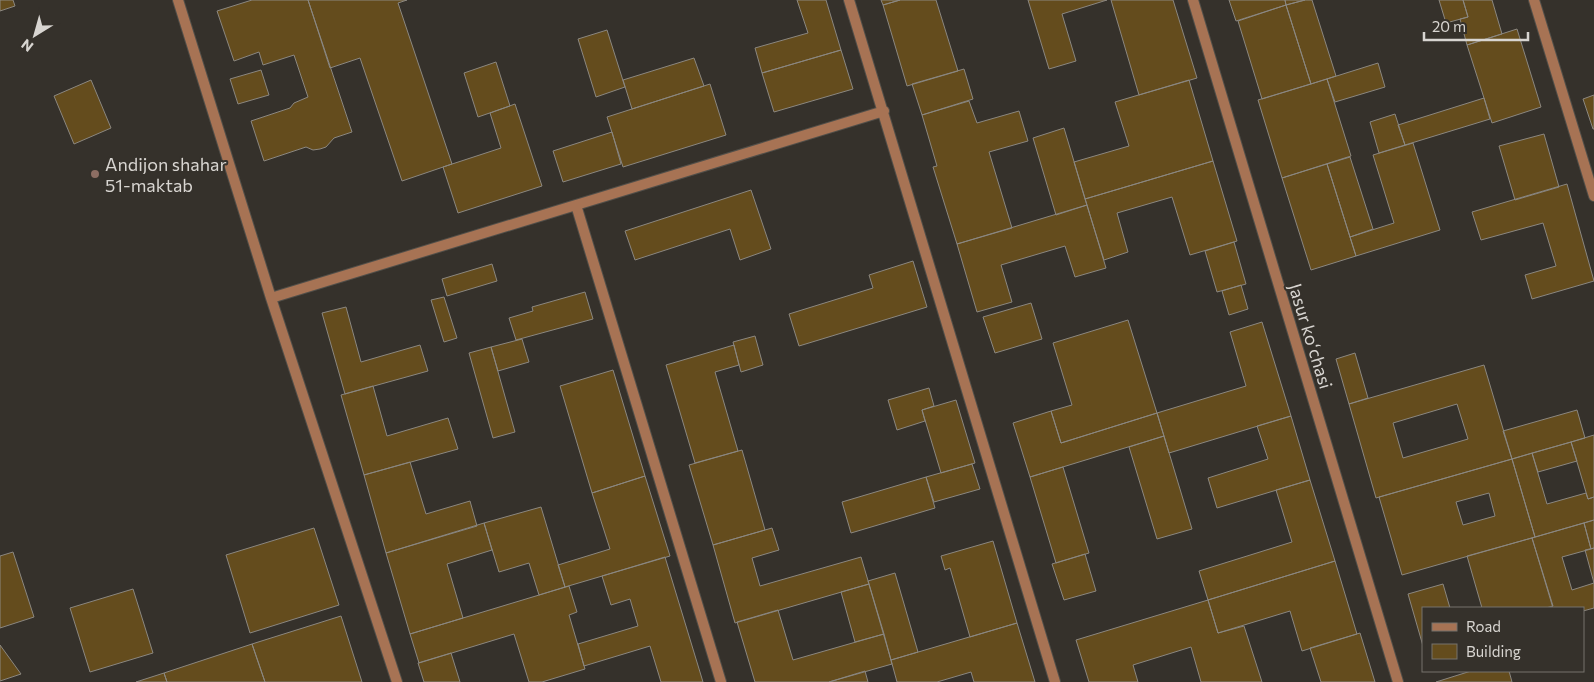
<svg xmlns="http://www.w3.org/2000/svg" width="1594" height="682" font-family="Commissioner,sans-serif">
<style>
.building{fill:#644c1d;stroke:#8b8780;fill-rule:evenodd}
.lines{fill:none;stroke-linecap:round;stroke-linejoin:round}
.minor-casing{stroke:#524f49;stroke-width:12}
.minor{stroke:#a77354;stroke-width:10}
.education-dot{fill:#8d6e63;stroke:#35312b;stroke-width:2}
.labels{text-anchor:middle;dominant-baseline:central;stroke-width:4;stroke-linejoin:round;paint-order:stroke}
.poi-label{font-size:18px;fill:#d8d5d1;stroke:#35312b;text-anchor:start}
.street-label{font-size:18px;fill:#d8d5d1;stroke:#35312b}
</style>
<rect width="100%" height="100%" fill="#35312b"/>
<path class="building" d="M0 0H13L15 6 0 11Z
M252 0H308L352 132 334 138 326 147 320 149 313 150 306 147 264 161 251 121 290 108 294 103 308 97 294 55 263 65 259 52 234 61 217 11Z
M308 0H407L398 3 452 164 402 181 360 58 330 68Z
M797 0H826L841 50 762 73 755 48 808 33Z
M881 0H900L883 5Z
M900 0H936L958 71 907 86 883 5Z
M1028 0H1107L1062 14 1076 61 1049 69Z
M1111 0H1173L1197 78 1139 95Z
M1229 0H1285L1286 5 1236 21Z
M1285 0H1305L1286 5Z
M1305 0H1312L1336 76 1311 84 1286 5Z
M1439 0H1463L1468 17 1446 23Z
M1463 0H1492L1502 34 1467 45 1460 19 1468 17Z
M1286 5 1311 84 1262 99 1238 21Z
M1517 29 1541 107 1492 123 1467 45Z
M607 30 625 87 596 97 578 39Z
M841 50 853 89 774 112 762 73Z
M694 58 704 86 632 109 623 80Z
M496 62 510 106 478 117 464 73Z
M1378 63 1385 87 1335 102 1327 79Z
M964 69 973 99 922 115 912 84Z
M261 70 269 95 238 104 230 79Z
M1327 79 1351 156 1282 178 1258 100Z
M91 80 111 128 74 144 54 96Z
M1189 80 1213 161 1085 199 1074 162 1129 146 1115 102Z
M710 84 726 135 623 167 607 117Z
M1594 95V129H1593L1583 99Z
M1484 98 1490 119 1405 145 1398 125Z
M969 101 977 123 1019 111 1028 141 989 152 1012 228 957 244 933 167 937 166 922 115Z
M515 104 542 186 458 213 443 167 501 148 490 113Z
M1395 114 1405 145 1379 153 1370 122Z
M1064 128 1087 205 1056 215 1033 138Z
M612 132 621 164 563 182 553 151Z
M1544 134 1559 187 1515 200 1499 146Z
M1413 143 1440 230 1356 256 1350 237 1394 223 1373 155Z
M1350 157 1373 229 1350 237 1327 164Z
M1213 161 1237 241 1190 255 1172 197 1117 213 1128 252 1104 260 1085 199Z
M1327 164 1356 256 1311 270 1282 178Z
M1567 184 1594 281 1532 299 1525 275 1556 266 1543 223 1481 240 1472 212Z
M751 190 771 249 740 260 730 229 635 260 625 231Z
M1087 205 1106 268 1075 277 1065 246 1001 265 1012 302 977 312 957 244Z
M1234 242 1246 284 1217 292 1205 251Z
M913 261 927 307 799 346 789 314 873 288 869 275Z
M492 264 497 281 447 296 442 279Z
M1241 285 1248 309 1229 315 1222 291Z
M585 292 593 319 516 340 509 318 533 311 532 307Z
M444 297 457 338 444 342 431 300Z
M1031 303 1042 339 995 353 983 317Z
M346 307 361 362 420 345 428 371 345 394 322 313Z
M1128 320 1157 413 1061 443 1051 411 1072 405 1053 343Z
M1262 322 1291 416 1169 453 1157 413 1246 386 1230 332Z
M755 336 763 365 741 372 733 342Z
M522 339 529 362 498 371 491 347Z
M734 345 739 365 715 372 738 451 695 463 666 365Z
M491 347 515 432 493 438 469 353Z
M1355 353 1368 398 1349 404 1336 359Z
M1484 365 1512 459 1376 498 1349 404ZM1457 404 1468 439 1403 458 1393 423Z
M613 370 645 476 592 493 560 386Z
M373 386 387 436 448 418 458 449 364 475 341 395Z
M929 388 934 406 922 410 925 421 897 430 888 400Z
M956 400 975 463 941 473 922 410Z
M1577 410 1585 438 1512 459 1503 431Z
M1051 411 1061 443 1157 413 1164 436 1030 477 1013 423Z
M1291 416 1310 480 1217 508 1208 478 1268 459 1257 426Z
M1594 435V497L1588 499 1571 442Z
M1164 436 1192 529 1157 539 1129 447Z
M1571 442 1577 461 1538 472 1532 453Z
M742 450 765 530 713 545 689 465Z
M1532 453 1547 504 1586 493 1588 499 1594 497V520L1535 537 1512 459Z
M1512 459 1535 537 1402 575 1379 497ZM1489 493 1495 516 1463 525 1456 502Z
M410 462 426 514 470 501 477 526 386 553 364 475Z
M972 464 980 489 934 502 926 477Z
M1063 467 1089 553 1056 563 1030 477Z
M645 476 670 556 565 587 558 565 610 549 592 493Z
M926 477 935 508 851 533 842 502Z
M1310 480 1335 561 1208 600 1199 571 1292 542 1276 490Z
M541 507 565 587 539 595 529 563 499 572 484 523Z
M1594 520V548L1591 549 1584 523Z
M484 523 492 550 447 564 463 618 410 634 386 553Z
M1584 523 1591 549 1562 557 1572 590 1594 583V608L1583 611V608H1553L1532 538Z
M314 528 339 605 250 633 226 555Z
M772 528 779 550 752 558 760 586 861 557 869 584 735 623 713 545Z
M1532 538 1553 606 1546 608H1482L1467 556Z
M993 541 1017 623 970 637 950 568 945 570 941 556Z
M1594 548V583L1585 550Z
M13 552 34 617 0 628V556Z
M1085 554 1096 591 1064 600 1052 564Z
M665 557 703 682H661L650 646 584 666 578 644 638 626 630 599 611 605 602 576Z
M1335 561 1357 634 1302 651 1290 611 1218 633 1208 600Z
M895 573 918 652 891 660 868 581Z
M869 584 884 634 855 642 841 592Z
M1443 584 1450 608H1423V646L1408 594Z
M569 586 577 612 569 615 585 669 542 682H529L514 634 419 663 410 634Z
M133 589 153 653 90 672 70 608Z
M1208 600 1218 633 1244 626 1262 682H1201L1191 647 1133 665 1138 682H1089L1076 640Z
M778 610 793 660 884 634 892 664 829 682H755L737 622Z
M341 616 362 682H265L252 644Z
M1017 623 1035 682H974L971 672 937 682H897L891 660Z
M1360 633 1375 682H1321L1310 648Z
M252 644 265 682H167L164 673Z
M0 645 21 674 0 681Z
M451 653 460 682H424L418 663Z
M865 671 868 682H829Z
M1471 671H1509L1512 682H1436Z
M164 673 167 682H136Z"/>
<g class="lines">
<g class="minor-casing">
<path id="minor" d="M178 0 271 298 397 682
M849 0 1055 682
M1193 0 1398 682
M1534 0 1594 196
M576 205 721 682
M271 298 884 111"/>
</g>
<use href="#minor" class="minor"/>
</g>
<circle class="education-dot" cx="95" cy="174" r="5"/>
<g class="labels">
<g class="poi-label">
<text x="105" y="164">Andijon shahar<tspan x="105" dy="21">51-maktab</tspan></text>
</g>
<g class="street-label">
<text transform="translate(1311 336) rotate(73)">Jasur koʻchasi</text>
</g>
</g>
<rect x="1422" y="607" width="162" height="65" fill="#35312b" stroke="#76736d"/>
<rect x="1432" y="623" width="25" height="8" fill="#a77354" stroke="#76736d"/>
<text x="1466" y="632" font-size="15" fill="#d8d5d1">Road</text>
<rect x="1432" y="644" width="25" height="15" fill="#644c1d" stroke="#76736d"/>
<text x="1466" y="657" font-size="15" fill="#d8d5d1">Building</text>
<g transform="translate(35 35) rotate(217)" stroke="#35312b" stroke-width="4" paint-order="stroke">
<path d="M0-4L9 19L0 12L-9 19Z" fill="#d8d5d1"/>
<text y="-8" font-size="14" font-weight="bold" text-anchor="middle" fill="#d8d5d1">N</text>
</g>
<path d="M1424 32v8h104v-8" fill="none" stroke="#d8d5d1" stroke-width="2.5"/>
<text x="1432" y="32" font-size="15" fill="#d8d5d1" stroke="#35312b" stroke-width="4" paint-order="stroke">20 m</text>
</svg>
